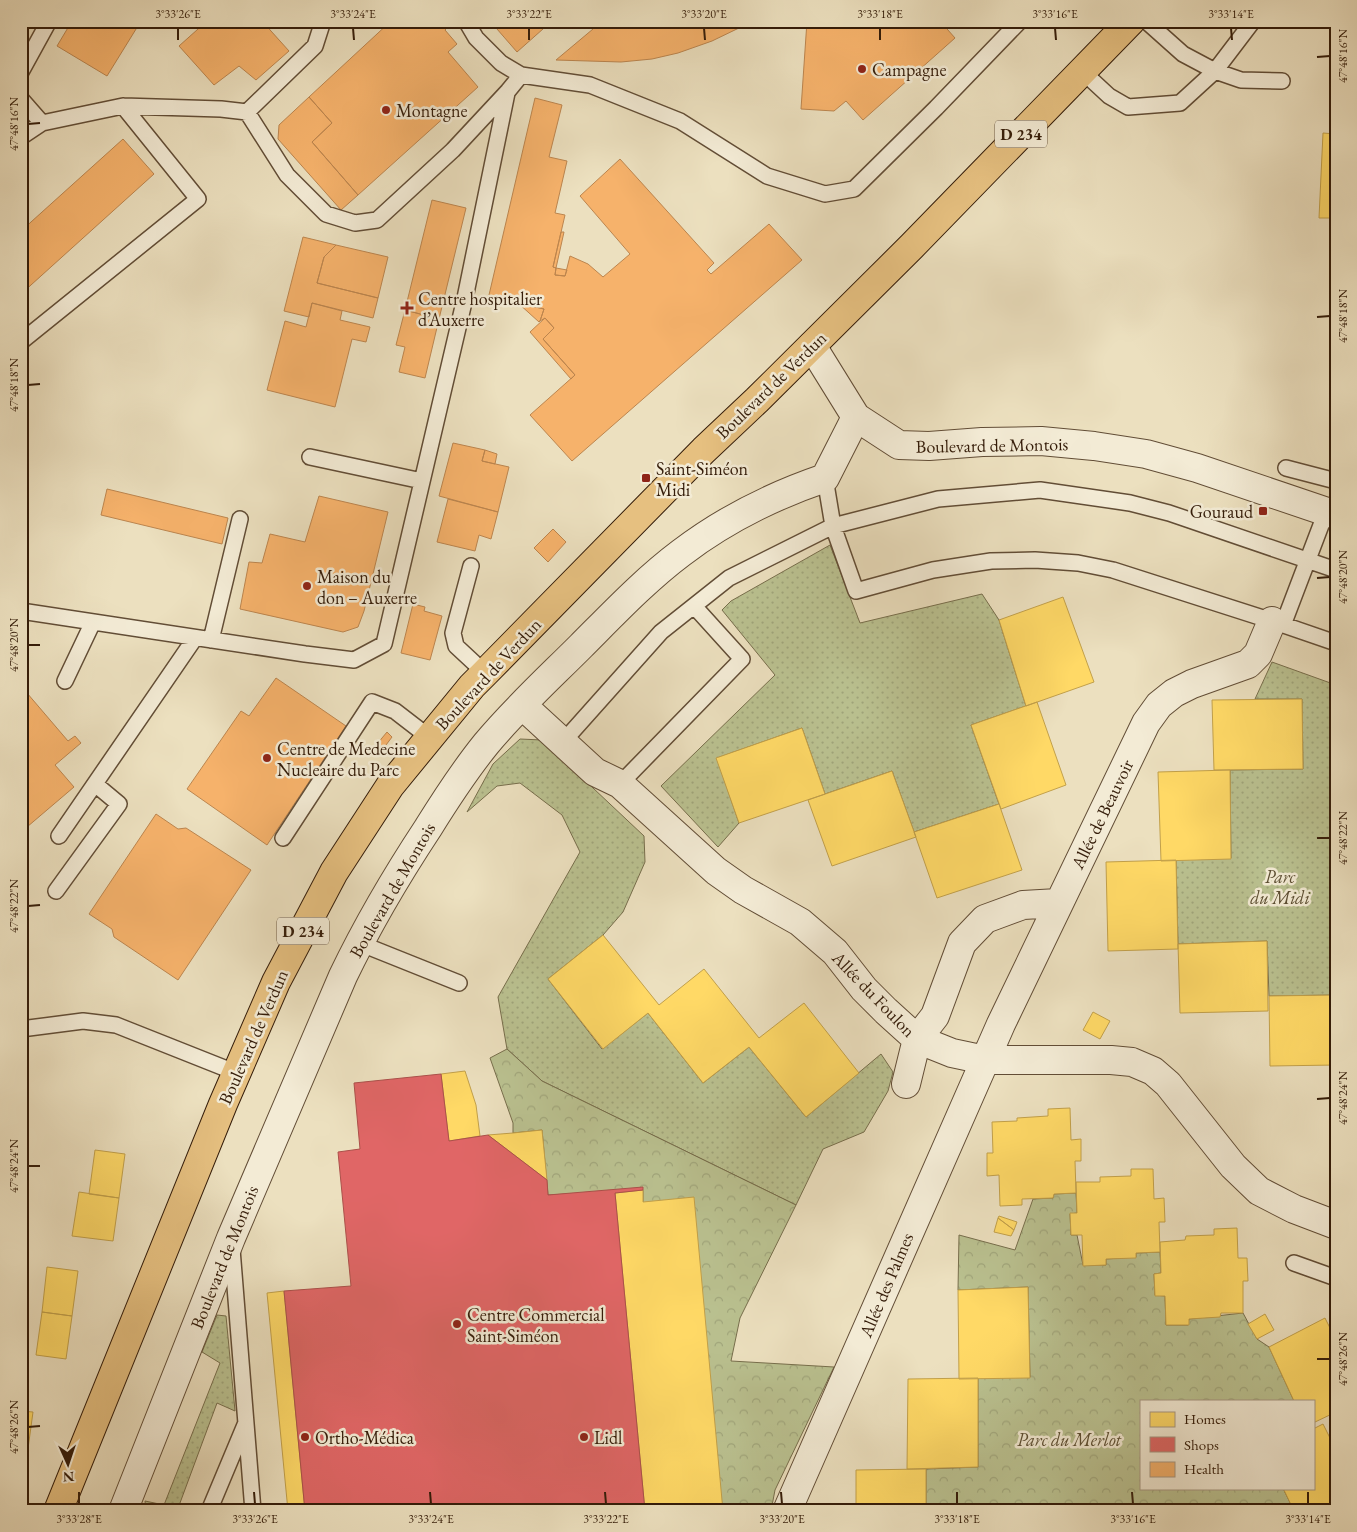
<svg xmlns="http://www.w3.org/2000/svg" width="1357" height="1532" font-family="'EB Garamond',serif">
<style>
.grass{fill:url(#grass-dots);stroke:#776e4c}
.forest{fill:url(#forest-crowns);stroke:#776e4c}
.homes{fill:#ffd966;stroke:#c2a04a}
.shops{fill:#e06666;stroke:#ac504a}
.health{fill:#f6b26b;stroke:#bc854e}
.lines{fill:none;stroke-linecap:round;stroke-linejoin:round}
.lane-casing{stroke:#624d36;stroke-width:18}
.street-casing{stroke:#624d36;stroke-width:30}
.primary-casing{stroke:#341c09;stroke-width:30}
.lane{stroke:#f3ebd5;stroke-width:15}
.street{stroke:#f3ebd5;stroke-width:28}
.primary{stroke:#e6c080;stroke-width:28}
.ticks{fill:none;stroke:#341c09;stroke-width:2}
.poi-dot{fill:#8f2418;stroke:#f3ebd5;stroke-width:2}
.labels{text-anchor:middle;dominant-baseline:central;stroke-width:5;stroke-linejoin:round;paint-order:stroke}
.shield{fill:#f3ebd5;stroke:#6d5a46;stroke-width:1}
.shield-label{font-size:16px;font-weight:bold;fill:#341c09}
.poi-label{font-size:18px;fill:#341c09;stroke:#f3ebd5;text-anchor:start}
.street-label{font-size:18px;fill:#341c09;stroke:#f3ebd5}
.park-label{font-size:18px;font-style:italic;fill:#5c4e32;stroke:#f3ebd5}
.neatline{fill:none;stroke:#341c09;stroke-width:2}
.ticks-label{font-size:12px;text-anchor:middle;fill:#341c09}
</style>
<defs>
<pattern id="grass-dots" width="8" height="8" patternUnits="userSpaceOnUse" patternTransform="scale(1.25)"><rect width="8" height="8" fill="#bac190"/><path d="M2 2h.1M6 6h.1" fill="none" stroke="#a0a57b" stroke-width="1.8" stroke-linecap="round"/></pattern>
<pattern id="forest-crowns" width="20" height="18" patternUnits="userSpaceOnUse" patternTransform="scale(1.25)"><rect width="20" height="18" fill="#bac190"/><path d="M2 6a3 3 0 1 1 6 0M12 15a3 3 0 1 1 6 0" fill="none" stroke="#a0a57b"/></pattern>
</defs>
<rect width="100%" height="100%" fill="#ece0bf"/>
<filter id="stains"><feTurbulence type="fractalNoise" baseFrequency=".004" numOctaves="4"/><feColorMatrix values="0 0 0 0 .2 0 0 0 0 .09 0 0 0 0 .02 0 0 0 .5 -.17"/></filter>
<radialGradient id="worn" r=".72"><stop offset=".6" stop-color="#630" stop-opacity="0"/><stop offset="1" stop-color="#630" stop-opacity=".3"/></radialGradient>
<path class="grass" d="M830 545 860 623 982 594 999 620 1026 706 971 725 999 804 914 832 892 771 825 794 802 728 717 758 739 823 718 847 661 786 775 675 722 610 731 601Z
M1272 662 1336 685V995L1269 996 1267 941 1178 944 1176 860 1231 858 1230 770 1303 769 1302 699H1255Z
M520 739 542 740 644 836 645 862 623 912 603 935 548 979 602 1049 648 1013 703 1083 749 1047 806 1117 881 1054 893 1072 888 1091 864 1132 823 1149 796 1205 542 1081 507 1049 498 997 580 852 562 815 520 783 497 786 467 812 493 764Z
M217 1315 226 1316 235 1411 217 1403 177 1511H146L145 1501 164 1505 220 1363 202 1352Z"/>
<path class="forest" d="M507 1049 542 1081 796 1205 740 1318 731 1361 834 1367 775 1490 771 1511H723L643 1202V1190L548 1195 542 1130 513 1133V1123L490 1058Z
M1076 1193 1077 1213 1070 1214 1071 1235H1077L1083 1265H1106V1259L1136 1257V1253L1160 1252 1161 1273 1154 1274 1155 1295 1165 1296 1166 1325H1188L1189 1319 1243 1313 1257 1339 1269 1347 1294 1401H1141V1488H1283L1294 1511H926V1469L978 1467V1378L1030 1377 1028 1287 958 1290 959 1235 1015 1250 1033 1199 1053 1198 1054 1194Z"/>
<path class="homes" d="M1323 133 1336 134V218H1319Z
M1063 597 1094 682 1026 706 999 620Z
M1302 699 1303 769 1214 770 1212 700Z
M1037 702 1066 785 1001 809 971 725Z
M802 728 825 794 739 823 716 758Z
M1230 770 1231 859 1161 861 1158 772Z
M892 771 916 837 832 866 808 800Z
M999 804 1022 870 937 898 914 832Z
M1176 860 1178 949 1108 951 1106 862Z
M603 935 659 1005 704 969 759 1038 804 1003 859 1073 806 1117 749 1047 703 1083 648 1013 603 1049 548 979Z
M1267 941 1268 1011 1180 1013 1178 944Z
M1336 995V1065L1270 1066 1269 996Z
M1093 1012 1110 1021 1100 1039 1083 1030Z
M465 1071 476 1105 480 1136 449 1141 441 1074Z
M1070 1108 1071 1140 1081 1139V1161H1075L1076 1193 1054 1194 1053 1198 1022 1199V1205L1000 1206 999 1175 987 1176V1153H993L992 1122 1017 1121V1118L1048 1116V1109Z
M542 1130 547 1180 488 1135 513 1133Z
M95 1150 125 1154 119 1198 89 1194Z
M1131 1169H1153L1154 1199 1164 1198 1165 1222H1159L1160 1252 1136 1253V1258L1106 1259V1265L1083 1266 1082 1235H1071L1070 1213H1077L1076 1182H1100V1177L1131 1176Z
M643 1190V1202L694 1197 723 1511H645L615 1193Z
M79 1192 119 1198 113 1241 72 1236Z
M999 1216 1017 1222 1014 1230 998 1218Z
M998 1218 1014 1230 1011 1236 994 1232Z
M1237 1228 1238 1258H1247L1248 1281H1243V1313H1221L1220 1317 1189 1319V1325H1166L1165 1296H1155L1154 1274 1161 1273 1160 1242 1185 1240 1186 1236 1214 1235V1229Z
M47 1267 78 1271 72 1316 42 1312Z
M1028 1287 1030 1378 959 1379 958 1290Z
M284 1291 305 1511H288L267 1293Z
M42 1312 72 1316 66 1359 36 1355Z
M1265 1314 1274 1330 1257 1339 1248 1324Z
M1325 1318 1336 1340V1412L1313 1423V1401H1294L1269 1347Z
M978 1378V1467L907 1469 908 1379Z
M21 1411 33 1412 27 1456 21 1455Z
M1323 1424 1336 1450V1511H1294L1283 1488H1313V1429Z
M926 1469V1511H856V1470Z"/>
<path class="shops" d="M441 1074 449 1141 488 1135 547 1180 548 1195 643 1187V1190L615 1193 645 1511H305L284 1291 351 1286 338 1152 360 1149 354 1083Z"/>
<path class="health" d="M72 21H141L107 76 57 46Z
M207 21H262L289 51 256 80 239 66 214 85 179 46Z
M391 21H451L450 25 445 30 457 44 448 52 478 87 358 195 312 142 332 123 309 97Z
M490 21H552L517 52Z
M590 21H749L741 27 712 41 678 53 652 59 621 62 556 60 593 29Z
M807 21H940L955 38 863 120 846 101 834 111 801 109Z
M309 97 332 123 312 142 358 195 341 210 278 139 279 125Z
M535 98 562 105 549 157 567 161 555 213 565 215 553 267 556 268 555 275 565 276 570 256 588 264 603 277 630 254 580 196 620 159 714 263 707 270 711 274 769 224 802 260 572 461 530 415 575 375 543 339 554 328 545 318 540 321 544 309 489 295Z
M123 139 154 174 21 294V231Z
M432 200 466 208 439 319 405 310Z
M561 232H564L556 268 553 267Z
M303 237 336 245 324 257 317 283 378 298 373 318 312 303 309 317 284 311Z
M336 245 388 257 378 298 317 283 324 257Z
M556 268 567 270 565 276 555 275Z
M312 303 342 311 340 320 370 327 366 342 352 339 335 407 267 390 285 321 306 327Z
M518 303 544 309 540 321 539 322Z
M405 310 439 319 425 378 399 372 405 347 396 345Z
M545 318 554 328 543 339 575 375 571 379 530 332Z
M453 443 485 450 482 461 509 467 498 512 439 496Z
M485 450 497 454 495 464 482 461Z
M107 489 228 518 222 544 101 515Z
M319 496 388 512 364 611 358 627 343 632 240 609 249 562 262 563 270 534 305 542Z
M448 499 498 512 491 539 479 535 475 551 437 542Z
M553 529 566 542 548 562 534 548Z
M413 604 425 607 424 611 442 616 430 660 401 653Z
M276 678 346 726 267 845 187 789 241 711 249 716Z
M21 686 68 741 75 736 81 743 55 765 74 787 27 827 21 820Z
M387 732 392 737 383 749 377 744Z
M156 814 178 829 186 828 251 870 178 980 114 937 112 929 89 914Z"/>
<g class="lines">
<g class="lane-casing">
<path id="lane" d="M466 21 476 38 501 63 521 75
M1146 21 1183 54 1215 71 1241 80 1282 81
M1082 71 1109 96 1128 107 1180 103 1215 71 1253 21
M21 72 49 21
M21 99 42 123
M247 112 287 175 326 214 355 223 377 220 453 150 508 91 521 75 590 85 680 121 767 176 825 194 854 189 936 108 1020 21
M21 137 42 123 123 106 221 109 247 112 315 46 323 21
M22 341 198 199 123 106
M310 457 422 481
M1286 468 1336 481
M825 478 833 526 856 591 933 570 991 561 1035 560 1078 563 1113 570 1272 621 1336 643
M471 566 453 633 456 646 485 673
M21 611 305 654 354 660 384 644 465 298 507 93
M1283 625 1326 512
M211 640 240 519
M65 681 93 622
M562 743 661 632 729 578 833 526 938 499 1040 490 1130 503 1169 513 1336 570
M620 784 742 659 694 606
M59 836 195 638
M283 838 372 702 395 711 430 738
M56 891 119 804 95 784
M359 943 459 983
M21 1029 83 1021 116 1025 237 1073
M232 1249 253 1511
M1294 1263 1336 1278
M209 1511 245 1425"/>
</g>
<g class="street-casing">
<path id="street" d="M812 346 856 417 899 445 929 446 982 442 1041 441 1094 446 1146 454 1197 468 1336 515
M522 705 595 772 620 784 716 871 743 890 800 922 835 952 864 989 886 1011 917 1039 952 1053 985 1060H1111L1132 1062 1153 1071 1168 1084 1233 1166 1259 1191 1294 1209 1336 1225
M906 1084 917 1039 935 1016 962 943 985 919 1023 905 1058 903
M123 1511 231 1238 343 976C368 924 397 875 428 828 446 799 465 770 486 744 515 709 549 678 581 646 613 614 645 580 681 553 723 521 775 495 825 478L856 417
M787 1511 1001 1024 1146 723 1159 705 1174 693 1192 684 1248 664 1258 654 1272 621"/>
</g>
<g class="primary-casing">
<path id="primary" d="M58 1511 223 1104 276 982 334 872 390 786 472 686 485 673 704 450 757 400 912 246 1131 21"/>
</g>
<use href="#lane" class="lane"/>
<use href="#street" class="street"/>
<use href="#primary" class="primary"/>
</g>
<path class="ticks" d="M178 28V40M353 28 354 40M529 28V40M704 28 705 40M880 28V40M1055 28 1056 40M1231 28 1232 40M1317 57 1330 56M28 124 40 123M1317 317 1330 316M28 385 40 384M1317 578 1330 577M28 645H40M1317 838H1330M28 906 40 905M1317 1099 1330 1098M28 1166H40M1317 1359H1330M28 1427 40 1426M79 1492V1504M254 1492 255 1504M430 1492 431 1504M605 1492 606 1504M781 1492 782 1504M957 1492V1504M1132 1492 1133 1504M1308 1492V1504"/>
<g class="poi-dot">
<circle cx="862" cy="69" r="5"/>
<circle cx="386" cy="110" r="5"/>
<path d="M404.5 300.5h5v5h5v5h-5v5h-5v-5h-5v-5h5z"/>
<rect x="641" y="473" width="10" height="10" rx="2.5"/>
<rect x="1258" y="506" width="10" height="10" rx="2.5"/>
<circle cx="307" cy="586" r="5"/>
<circle cx="267" cy="758" r="5"/>
<circle cx="457" cy="1324" r="5"/>
<circle cx="305" cy="1437" r="5"/>
<circle cx="584" cy="1437" r="5"/>
</g>
<g class="labels">
<g class="shield">
<rect x="995" y="120.5" width="52" height="27" rx="4"/>
<rect x="277" y="917.5" width="52" height="27" rx="4"/>
</g>
<g class="shield-label">
<text x="1021" y="134">D 234</text>
<text x="303" y="931">D 234</text>
</g>
<g class="poi-label">
<text x="872" y="69">Campagne</text>
<text x="396" y="110">Montagne</text>
<text x="418" y="298">Centre hospitalier<tspan x="418" dy="21">d’Auxerre</tspan></text>
<text x="656" y="468">Saint-Siméon<tspan x="656" dy="21">Midi</tspan></text>
<text x="1253" y="511" text-anchor="end">Gouraud</text>
<text x="317" y="576">Maison du<tspan x="317" dy="21">don – Auxerre</tspan></text>
<text x="277" y="748">Centre de Medecine<tspan x="277" dy="21">Nucleaire du Parc</tspan></text>
<text x="467" y="1314">Centre Commercial<tspan x="467" dy="21">Saint-Siméon</tspan></text>
<text x="315" y="1437">Ortho-Médica</text>
<text x="594" y="1437">Lidl</text>
</g>
<g class="street-label">
<text transform="translate(771 385) rotate(-44)">Boulevard de Verdun</text>
<text transform="translate(992 445) rotate(-1)">Boulevard de Montois</text>
<text transform="translate(488 674) rotate(-47)">Boulevard de Verdun</text>
<text transform="translate(1102 814) rotate(-64)">Allée de Beauvoir</text>
<text transform="translate(392 890) rotate(-60)">Boulevard de Montois</text>
<text transform="translate(874 994) rotate(46)">Allée du Foulon</text>
<text transform="translate(253 1037) rotate(-66)">Boulevard de Verdun</text>
<text transform="translate(224 1257) rotate(-68)">Boulevard de Montois</text>
<text transform="translate(886 1285) rotate(-67)">Allée des Palmes</text>
</g>
<g class="park-label">
<text x="1280" y="876">Parc<tspan x="1280" dy="21">du Midi</tspan></text>
<text x="1069" y="1439">Parc du Merlot</text>
</g>
</g>
<rect width="1357" height="1532" fill="none" stroke="#ece0bf" stroke-width="55"/>
<rect x="1140" y="1400" width="175" height="90" fill="#f3ebd5" stroke="#a79883"/>
<rect x="1150" y="1412" width="25" height="15" fill="#ffd966" stroke="#a79883"/>
<text x="1184" y="1424" font-size="15" fill="#341c09">Homes</text>
<rect x="1150" y="1437" width="25" height="15" fill="#e06666" stroke="#a79883"/>
<text x="1184" y="1450" font-size="15" fill="#341c09">Shops</text>
<rect x="1150" y="1462" width="25" height="15" fill="#f6b26b" stroke="#a79883"/>
<text x="1184" y="1474" font-size="15" fill="#341c09">Health</text>
<g transform="translate(68 1464) rotate(177)" stroke="#f3ebd5" stroke-width="4" paint-order="stroke">
<path d="M0-4L9 19L0 12L-9 19Z" fill="#341c09"/>
<text y="-8" font-size="14" font-weight="bold" text-anchor="middle" fill="#341c09">N</text>
</g>
<rect x="28" y="28" width="1302" height="1476" class="neatline"/>
<g class="ticks-label">
<text x="178" y="18">3°33'26"E</text>
<text x="353" y="18">3°33'24"E</text>
<text x="529" y="18">3°33'22"E</text>
<text x="704" y="18">3°33'20"E</text>
<text x="880" y="18">3°33'18"E</text>
<text x="1055" y="18">3°33'16"E</text>
<text x="1231" y="18">3°33'14"E</text>
<text transform="translate(1343 56) rotate(-90)" y="4">47°48'16"N</text>
<text transform="translate(14 124) rotate(-90)" y="4">47°48'16"N</text>
<text transform="translate(1343 316) rotate(-90)" y="4">47°48'18"N</text>
<text transform="translate(14 385) rotate(-90)" y="4">47°48'18"N</text>
<text transform="translate(1343 577) rotate(-90)" y="4">47°48'20"N</text>
<text transform="translate(14 645) rotate(-90)" y="4">47°48'20"N</text>
<text transform="translate(1343 838) rotate(-90)" y="4">47°48'22"N</text>
<text transform="translate(14 906) rotate(-90)" y="4">47°48'22"N</text>
<text transform="translate(1343 1098) rotate(-90)" y="4">47°48'24"N</text>
<text transform="translate(14 1166) rotate(-90)" y="4">47°48'24"N</text>
<text transform="translate(1343 1359) rotate(-90)" y="4">47°48'26"N</text>
<text transform="translate(14 1427) rotate(-90)" y="4">47°48'26"N</text>
<text x="79" y="1523">3°33'28"E</text>
<text x="255" y="1523">3°33'26"E</text>
<text x="431" y="1523">3°33'24"E</text>
<text x="606" y="1523">3°33'22"E</text>
<text x="782" y="1523">3°33'20"E</text>
<text x="957" y="1523">3°33'18"E</text>
<text x="1133" y="1523">3°33'16"E</text>
<text x="1308" y="1523">3°33'14"E</text>
</g>
<rect width="100%" height="100%" filter="url(#stains)"/>
<rect width="100%" height="100%" fill="url(#worn)"/>
</svg>
